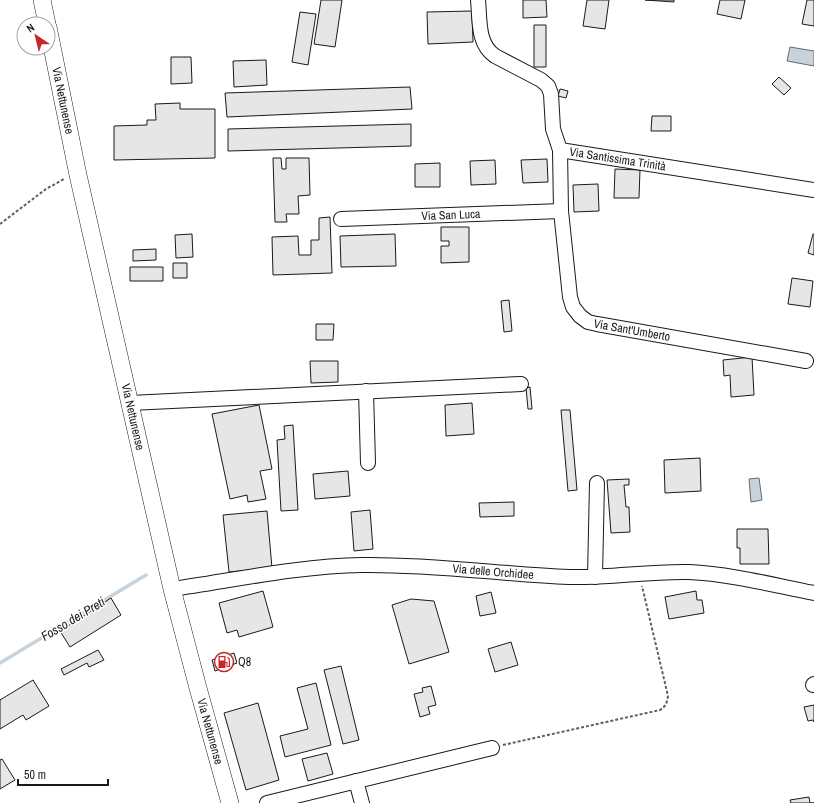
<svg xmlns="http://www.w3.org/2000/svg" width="814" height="803" font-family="'Archivo Narrow',sans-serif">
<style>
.water{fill:#c6d2dc;stroke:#6a6a6a}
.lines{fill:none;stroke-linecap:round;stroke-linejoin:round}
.stream{stroke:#c6d2dc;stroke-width:3.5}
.building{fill:#e6e6e6;stroke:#1a1a1a}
.minor-casing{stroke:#1a1a1a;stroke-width:16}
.major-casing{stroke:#1a1a1a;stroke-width:18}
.path{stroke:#5f5f5f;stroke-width:2;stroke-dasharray:3 2;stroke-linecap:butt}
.minor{stroke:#fff;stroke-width:14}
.major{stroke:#fff;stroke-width:17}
.labels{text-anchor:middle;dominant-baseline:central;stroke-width:3;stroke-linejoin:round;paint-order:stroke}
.street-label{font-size:12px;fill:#1a1a1a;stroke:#fff}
.poi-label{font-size:12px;fill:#1a1a1a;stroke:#fff;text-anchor:start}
.water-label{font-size:13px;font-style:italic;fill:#1a1a1a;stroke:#fff}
</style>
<rect width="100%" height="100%" fill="#fff"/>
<path class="water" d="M790 47 814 51V66L787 61Z
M759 478 762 500 751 502 749 479Z"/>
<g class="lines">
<path class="stream" d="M0 663 146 575"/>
</g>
<path class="building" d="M321 0H342L335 47 314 44Z
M523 0H546L547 17 523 18Z
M587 0H609L605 29 583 26Z
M645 0H674V2Z
M720 0H745L741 19 717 14Z
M807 0H814V26L802 24Z
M472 11 473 42 428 44 427 12Z
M300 12 316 14 308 65 292 62Z
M534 25H546V67H534Z
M171 57H191L192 83 171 84Z
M266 60 267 85 234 87 233 61Z
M779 77 791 88 784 95 772 84Z
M410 87 412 109 227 117 225 93Z
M560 89 568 91 566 98 558 96Z
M180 103V109H215V158L114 160V126L147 125V120H156L155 104Z
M652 116H671V131H651Z
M411 124V146L228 151V129Z
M273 158H281L282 169H286V158H309L310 195 298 196 299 214H286L287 222H275Z
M547 159 548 182 523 183 521 160Z
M495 160 496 184 471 185 470 161Z
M440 163V187H415V164Z
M615 169 640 170 639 198H614Z
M598 184 599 211 574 212 573 185Z
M330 217 332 273 273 275 272 237 298 236 299 255H311V240H319V218Z
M441 227H469V262L441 263V246H449V241H441Z
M192 234 193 257 176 258 175 235Z
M395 234 396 266 341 267 340 236Z
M813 234H814V255L808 253Z
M156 249V260L133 261V250Z
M173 263H187V278H173Z
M130 267H163V281H130Z
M792 278 813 281 810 307 788 304Z
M509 300 512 331 504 332 501 301Z
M316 324H334L333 340H316Z
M752 357 754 395 731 397 730 375 724 376 723 360Z
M310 361H338V382L311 383Z
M530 387 532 409H528L526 388Z
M472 403 474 434 446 436 445 405Z
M259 405 272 469 260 471 266 499 248 502 247 495 230 499 212 414Z
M561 410H570L577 490 568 491Z
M293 425 298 510 281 511 277 440 285 439 284 426Z
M700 458 701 491 665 493 664 460Z
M348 471 350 496 315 499 313 474Z
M629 479V485H624L626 507H629L630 532 611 533 607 480Z
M514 502V516L480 517 479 503Z
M370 510 373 549 354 551 351 512Z
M267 511 272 568 229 572 223 515Z
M737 529H768L769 564H740V548H737Z
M263 591 273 627 239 637 237 630 227 633 219 603Z
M696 591 697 600H702L704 613 669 619 665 597Z
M491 592 496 613 480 616 476 596Z
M111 598 121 615 70 647 60 631Z
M411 599 434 601 449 652 409 664 392 605Z
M511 642 518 665 495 672 488 649Z
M98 650 104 660 89 667 87 663 64 675 61 669Z
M234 653 237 663 215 671 212 660Z
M341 666 359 740 343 744 324 670Z
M33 680 49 706 26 720 23 715 0 729V700Z
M316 683 331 745 285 757 280 736 308 729 297 688Z
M431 686 436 705 428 707 430 714 420 717 414 694 423 692 422 688Z
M258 703 279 780 246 790 224 713Z
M814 705V722L813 720 808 721 804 707Z
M327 753 333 774 308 781 302 759Z
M2 759 15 780 0 789V760Z
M809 797 810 803H814H791L790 800Z"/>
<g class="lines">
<g class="minor-casing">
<g id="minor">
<path id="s1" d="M478 0C480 19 477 44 495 56L541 80 548 86 551 94 553 129 560 150 814 190"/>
<path id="s2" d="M560 150 561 211 570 297 573 307 580 316 588 322 597 324 806 361"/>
<path id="s3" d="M341 219 561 211"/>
<path d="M366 391 368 463"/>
<path d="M130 403 521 384"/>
<path d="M595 577 597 483"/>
<path id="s4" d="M172 589C235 580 299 566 362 565 431 564 500 574 569 577 610 578 649 571 689 572 731 574 773 585 814 593"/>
<path d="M813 685 814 684"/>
<path d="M356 781 362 803"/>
<path d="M267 803 492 748"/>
</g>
</g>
<g class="major-casing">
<g id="major">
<path d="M42 0 47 24"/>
<path id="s5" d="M48 27 78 175 172 589 198 688 230 803"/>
</g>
</g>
<path class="path" d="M0 224 46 189 64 179
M503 745 660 710C666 706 667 703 668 696L642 586"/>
<use href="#minor" class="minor"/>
<use href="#major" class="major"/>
</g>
<defs>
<g id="fuel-ring" transform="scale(1)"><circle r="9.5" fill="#fff" stroke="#c62828" stroke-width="1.5"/><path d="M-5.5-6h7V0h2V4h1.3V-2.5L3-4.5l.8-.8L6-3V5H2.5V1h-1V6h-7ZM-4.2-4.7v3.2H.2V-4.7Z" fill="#c62828"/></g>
</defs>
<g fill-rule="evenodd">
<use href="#fuel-ring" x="224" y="662"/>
</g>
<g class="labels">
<g class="street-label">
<text stroke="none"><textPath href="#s5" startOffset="75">Via Nettunense</textPath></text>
<text stroke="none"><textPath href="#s1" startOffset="246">Via Santissima Trinità</textPath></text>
<text stroke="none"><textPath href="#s3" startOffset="110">Via San Luca</textPath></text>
<text stroke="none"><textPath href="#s2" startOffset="224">Via Sant'Umberto</textPath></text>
<text stroke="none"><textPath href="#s5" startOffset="399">Via Nettunense</textPath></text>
<text stroke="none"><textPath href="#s4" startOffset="323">Via delle Orchidee</textPath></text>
<text stroke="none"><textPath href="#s5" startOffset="723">Via Nettunense</textPath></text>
</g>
<g class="poi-label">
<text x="238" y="662">Q8</text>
</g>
<g class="water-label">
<text transform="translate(73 619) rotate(-31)">Fosso dei Preti</text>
</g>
</g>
<g transform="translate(36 36) rotate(325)"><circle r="19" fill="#ffffff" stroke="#a3a3a3"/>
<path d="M0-3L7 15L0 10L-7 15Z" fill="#c62828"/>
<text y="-6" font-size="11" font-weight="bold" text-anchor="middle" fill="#1a1a1a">N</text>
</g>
<path d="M18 779v6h90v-6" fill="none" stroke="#1a1a1a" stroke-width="2"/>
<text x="24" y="779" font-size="12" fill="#1a1a1a" stroke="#ffffff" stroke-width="3" paint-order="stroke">50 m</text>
</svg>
